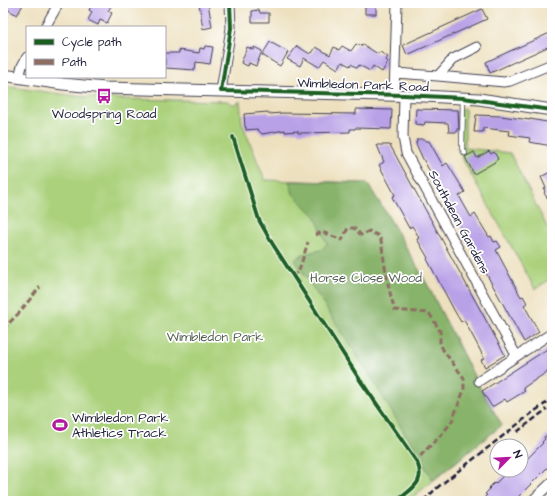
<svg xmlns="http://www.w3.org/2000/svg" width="555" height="504" font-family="'Architects Daughter',sans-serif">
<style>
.green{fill:#abd17b;stroke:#667a5b}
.forest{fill:#88b36b;stroke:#556a53}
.building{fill:#b9a1e7}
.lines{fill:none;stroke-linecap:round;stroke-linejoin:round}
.service-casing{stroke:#403e4f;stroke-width:6}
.minor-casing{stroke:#403e4f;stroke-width:11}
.tertiary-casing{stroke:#403e4f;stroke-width:13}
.service{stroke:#fff;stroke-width:4.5}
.minor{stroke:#fff;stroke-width:9}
.tertiary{stroke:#fff;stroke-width:11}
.rail{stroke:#22223b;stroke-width:2.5;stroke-dasharray:6 3;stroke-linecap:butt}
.quiet{stroke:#8d6e63;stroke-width:3;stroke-dasharray:6 3;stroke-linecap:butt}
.cycleway-casing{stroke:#fff;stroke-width:6}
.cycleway{stroke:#1b5e20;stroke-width:4}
.labels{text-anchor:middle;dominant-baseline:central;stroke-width:3.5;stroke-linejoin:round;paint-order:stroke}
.street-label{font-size:13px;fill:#22223b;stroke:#fff}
.poi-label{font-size:13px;fill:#22223b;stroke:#fff}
.park-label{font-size:13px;fill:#525f51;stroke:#fff}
</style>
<rect width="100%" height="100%" fill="#fff"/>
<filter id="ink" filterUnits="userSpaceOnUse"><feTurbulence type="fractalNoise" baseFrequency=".025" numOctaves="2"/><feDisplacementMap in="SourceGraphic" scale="8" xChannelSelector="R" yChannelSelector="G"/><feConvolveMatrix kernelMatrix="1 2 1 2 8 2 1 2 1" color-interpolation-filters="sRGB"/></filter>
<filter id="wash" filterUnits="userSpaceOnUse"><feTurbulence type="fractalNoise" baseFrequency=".012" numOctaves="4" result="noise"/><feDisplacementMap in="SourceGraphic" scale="16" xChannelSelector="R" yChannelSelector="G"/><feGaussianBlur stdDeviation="0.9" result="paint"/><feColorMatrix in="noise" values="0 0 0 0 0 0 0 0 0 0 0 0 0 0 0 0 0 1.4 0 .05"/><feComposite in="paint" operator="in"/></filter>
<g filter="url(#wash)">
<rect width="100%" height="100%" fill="#ede0be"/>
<path class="green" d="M3 86 76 96 120 99 228 101 231 104H236L240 101 242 123 265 180 367 183 388 216 427 284 481 390 502 425 408 501H3Z
M460 108 465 109V148L510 153 552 237V278L535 289 457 149H460Z"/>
<path class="forest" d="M289 181 367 183 388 216 427 284 481 390 502 425 433 480 367 371 295 260 303 254 321 250 327 244 315 216 293 194Z"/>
<g id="blocks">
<path class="building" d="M8 3H24L17 15 5 8Z
M93 3H113L108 11 112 13 107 23 100 20 98 25 88 20 92 12 89 10Z
M199 3H208L212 27 203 29Z
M365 3H376V14H365Z
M482 9 487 19 407 55 403 45Z
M259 10 260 13H269V22H252V11Z
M552 32V45L490 73 486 62Z
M270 42 288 52 280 66 262 55Z
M356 44 361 46 362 44 378 54 380 52 388 57 386 60 388 62 382 72 373 66 370 71 359 65 357 68 351 64 350 66 342 62 338 69 324 60 319 67 304 58 300 66 287 59 297 46 310 54 311 52 312 53 316 47 330 55 334 47 339 50 342 46 351 51Z
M205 46 213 47 210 64 196 62 195 70 165 68V53H179V50L199 53 200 48 204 49Z
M247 47 254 50V47L262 51 256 66 249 63 248 66 241 63Z
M356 109 392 110 391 129 355 128V129H350V132L298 133V131L285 132V130L262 134 257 129 246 130V127H245L244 114 268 112 269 114 282 113 356 114Z
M416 109 458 110 459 129H457V132H449L448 123 425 122 424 125 415 124Z
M476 115 501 116 530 120V119L552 123V146L529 142 530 138 509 135 510 131 483 128V132H474Z
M417 139H425V141H429L443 166 447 163 465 192 459 196 471 217 475 214 489 237 491 236 494 242 497 241 501 247 496 250 521 297 523 296 527 303 524 305 539 332 524 342 423 159 416 144Z
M377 145H390L505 355 485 367 481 360 484 358 478 346 464 320 461 322 454 310 427 259 428 258 417 239 419 238 416 232 412 226 409 228 392 197 395 195 379 165 384 162Z
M489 151 491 154 494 152 498 159 495 161V162L474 174 465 157 474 152 477 158Z
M552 171V205L544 193 545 192 544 189 546 188 541 177Z
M552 346V379L547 372 523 388 525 391 507 402 505 399 492 407 482 391Z
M552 432V463L514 501H481L487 495 485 494 490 489 489 488 494 483 495 484 505 474 508 477 515 470H521V465L543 443 542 442 545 439 544 437Z"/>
</g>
</g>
<g filter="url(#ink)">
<use href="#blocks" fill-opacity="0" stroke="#403e4f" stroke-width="1"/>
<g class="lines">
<g class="service-casing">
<path id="service" d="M463 98 462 148 465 153"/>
</g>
<g class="minor-casing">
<path id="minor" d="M45 27 59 3
M395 73 438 76 504 82 510 81 552 64
M438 76 453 59 477 47
M19 77 22 66 27 57
M221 91 231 28 230 3
M394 95 397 3
M404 95 403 137 406 153 516 355
M479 381 552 333
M532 501 552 482"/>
</g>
<g class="tertiary-casing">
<path id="tertiary" d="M3 75 63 84 105 88 424 96 479 99 552 110"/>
</g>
<use href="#service" class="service"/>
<use href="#minor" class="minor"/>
<use href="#tertiary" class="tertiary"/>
<path class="rail" d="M517 432 547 409
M423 501 438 487 532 413 552 399"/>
<path class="quiet" d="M315 235 322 232 342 240 348 228H354L361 235 369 231 379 236C382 242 382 247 383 254 386 273 389 293 395 310L429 313 440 331V343L443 350 464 378V390L452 421 443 433 422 454 417 462
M292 276 299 271 308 242
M3 329 18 314 40 287"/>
<g class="cycleway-casing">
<path id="cycleway" d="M230 3 231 28 221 91 404 95 463 98 552 110
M233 137 259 220 272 243 360 380 417 462C426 483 412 488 397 501"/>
</g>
<use href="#cycleway" class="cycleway"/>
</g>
</g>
<defs>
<g id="bus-bare" transform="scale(1.2)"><path d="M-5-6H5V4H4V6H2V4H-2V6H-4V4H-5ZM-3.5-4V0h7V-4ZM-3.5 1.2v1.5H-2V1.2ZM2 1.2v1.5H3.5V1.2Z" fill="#b5179e" stroke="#fff" stroke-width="2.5" paint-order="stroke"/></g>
<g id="stadium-bare" transform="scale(1.2)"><path d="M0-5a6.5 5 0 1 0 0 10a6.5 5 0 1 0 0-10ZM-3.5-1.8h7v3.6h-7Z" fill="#b5179e" stroke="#fff" stroke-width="2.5" paint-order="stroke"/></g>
</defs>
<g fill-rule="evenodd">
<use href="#bus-bare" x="104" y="96"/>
<use href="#stadium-bare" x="60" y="425"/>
</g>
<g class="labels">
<g class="street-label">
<text transform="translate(363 85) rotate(2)">Wimbledon Park Road</text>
<text transform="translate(459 222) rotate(62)">Southdean Gardens</text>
</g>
<g class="poi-label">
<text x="104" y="114">Woodspring Road</text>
<text x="72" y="418" text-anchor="start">Wimbledon Park<tspan x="72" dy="15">Athletics Track</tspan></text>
</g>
<g class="park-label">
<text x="366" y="278">Horse Close Wood</text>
<text x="215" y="337">Wimbledon Park</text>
</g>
</g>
<rect width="555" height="504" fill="none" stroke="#fff" stroke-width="16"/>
<rect x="26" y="26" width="140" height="52" fill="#ffffff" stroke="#a7a7b1"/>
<rect x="34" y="39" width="20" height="6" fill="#1b5e20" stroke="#a7a7b1"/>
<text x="62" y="46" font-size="12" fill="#22223b">Cycle path</text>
<rect x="34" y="59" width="20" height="6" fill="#8d6e63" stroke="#a7a7b1"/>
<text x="62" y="66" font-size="12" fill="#22223b">Path</text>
<g transform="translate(509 458) rotate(66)"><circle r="19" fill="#ffffff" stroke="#a7a7b1"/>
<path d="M0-3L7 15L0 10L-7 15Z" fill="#b5179e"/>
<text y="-6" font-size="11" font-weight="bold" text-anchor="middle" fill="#22223b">N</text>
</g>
</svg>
